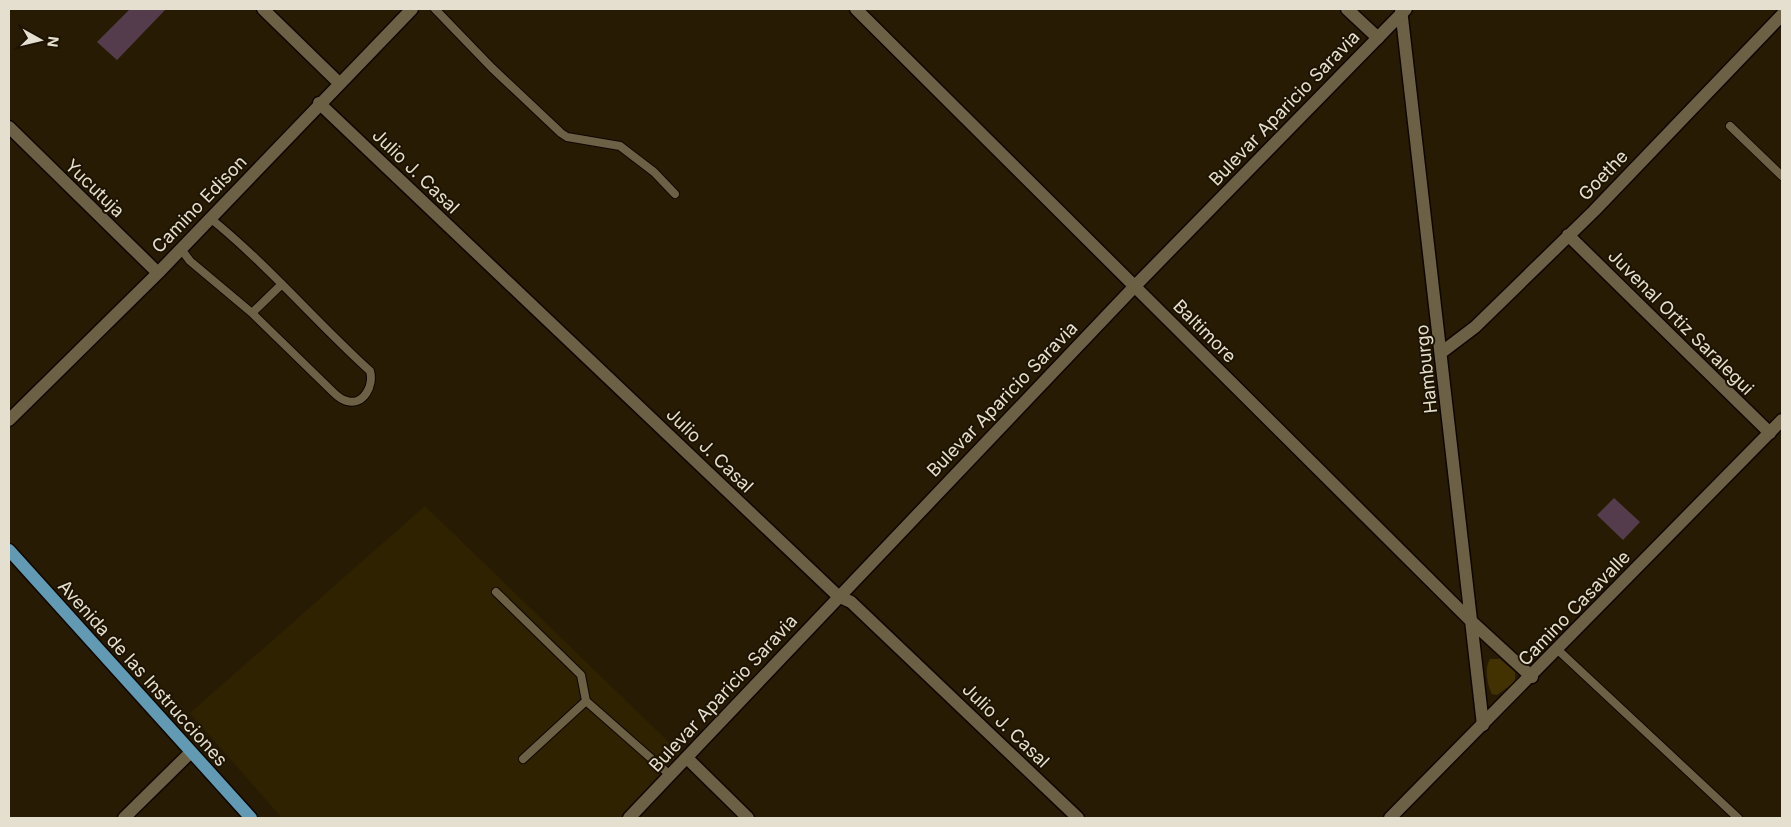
<svg xmlns="http://www.w3.org/2000/svg" width="1791" height="827" font-family="Inter,sans-serif">
<style>
.built{fill:#2f2200}
.green{fill:#423101}
.building{fill:#543c4d}
.lines{fill:none;stroke-linecap:round;stroke-linejoin:round}
.service-casing{stroke:#0f0600;stroke-width:10}
.minor-casing{stroke:#0f0600;stroke-width:15}
.tertiary-casing{stroke:#0f0600;stroke-width:15}
.primary-casing{stroke:#0f0600;stroke-width:15}
.service{stroke:#6c6045;stroke-width:8}
.minor{stroke:#6c6045;stroke-width:12}
.tertiary{stroke:#6c6045;stroke-width:12}
.primary{stroke:#629ab3;stroke-width:12}
.labels{text-anchor:middle;dominant-baseline:central;stroke-width:4;stroke-linejoin:round;paint-order:stroke}
.street-label{font-size:18px;fill:#e5dfcf;stroke:#1d1300}
</style>
<rect width="100%" height="100%" fill="#271c03"/>
<path class="built" d="M425 506 683 756 622 818H282L190 713Z"/>
<path class="green" d="M1490 659H1500L1515 672V682L1497 695 1492 694C1487 685 1484 668 1490 659Z"/>
<path class="building" d="M130 9H166L117 60 97 42Z
M1614 498 1640 522 1623 540 1597 515Z"/>
<g class="lines">
<g class="service-casing">
<path id="service" d="M435 9 492 68 561 133 567 137 620 146 654 172 675 194
M1730 126 1782 176
M181 249 190 261 252 313 333 392C337 396 342 400 347 401 364 406 374 385 370 371 316 322 268 265 210 218
M252 313 282 284
M496 592 581 675 586 701 670 775
M1558 650 1738 818
M523 759 586 701"/>
</g>
<g class="minor-casing">
<path id="minor" d="M263 9 339 83
M856 9 1472 622 1532 677
M1347 9 1378 38
M1401 9 1483 725
M319 103 838 596 851 602 1078 818
M9 127 158 273
M1568 235 1770 433
M1442 352 1475 327 1594 211 1782 15
M9 420 158 273 412 9
M687 758 748 818
M124 818 191 752"/>
</g>
<g class="tertiary-casing">
<path id="tertiary" d="M629 818 1135 286 1406 9
M1390 818 1782 420"/>
</g>
<g class="primary-casing">
<path id="primary" d="M9 550 251 818"/>
</g>
<use href="#service" class="service"/>
<use href="#minor" class="minor"/>
<use href="#tertiary" class="tertiary"/>
<use href="#primary" class="primary"/>
</g>
<g class="labels">
<g class="street-label">
<text transform="translate(1284 108) rotate(-46)">Bulevar Aparicio Saravia</text>
<text transform="translate(416 171) rotate(44)">Julio J. Casal</text>
<text transform="translate(1603 175) rotate(-46)">Goethe</text>
<text transform="translate(95 188) rotate(44)">Yucutuja</text>
<text transform="translate(199 204) rotate(-46)">Camino Edison</text>
<text transform="translate(1681 322) rotate(45)">Juvenal Ortiz Saralegui</text>
<text transform="translate(1205 331) rotate(45)">Baltimore</text>
<text transform="translate(1426 369) rotate(-96)">Hamburgo</text>
<text transform="translate(1002 399) rotate(-46)">Bulevar Aparicio Saravia</text>
<text transform="translate(710 450) rotate(44)">Julio J. Casal</text>
<text transform="translate(1574 608) rotate(-46)">Camino Casavalle</text>
<text transform="translate(143 673) rotate(48)">Avenida de las Instrucciones</text>
<text transform="translate(723 693) rotate(-47)">Bulevar Aparicio Saravia</text>
<text transform="translate(1006 725) rotate(44)">Julio J. Casal</text>
</g>
</g>
<rect width="1791" height="827" fill="none" stroke="#e5dfcf" stroke-width="20"/>
<g transform="translate(40 40) rotate(98)" stroke="#1d1300" stroke-width="4" paint-order="stroke">
<path d="M0-4L9 19L0 12L-9 19Z" fill="#e5dfcf"/>
<text y="-8" font-size="14" font-weight="bold" text-anchor="middle" fill="#e5dfcf">N</text>
</g>
</svg>
